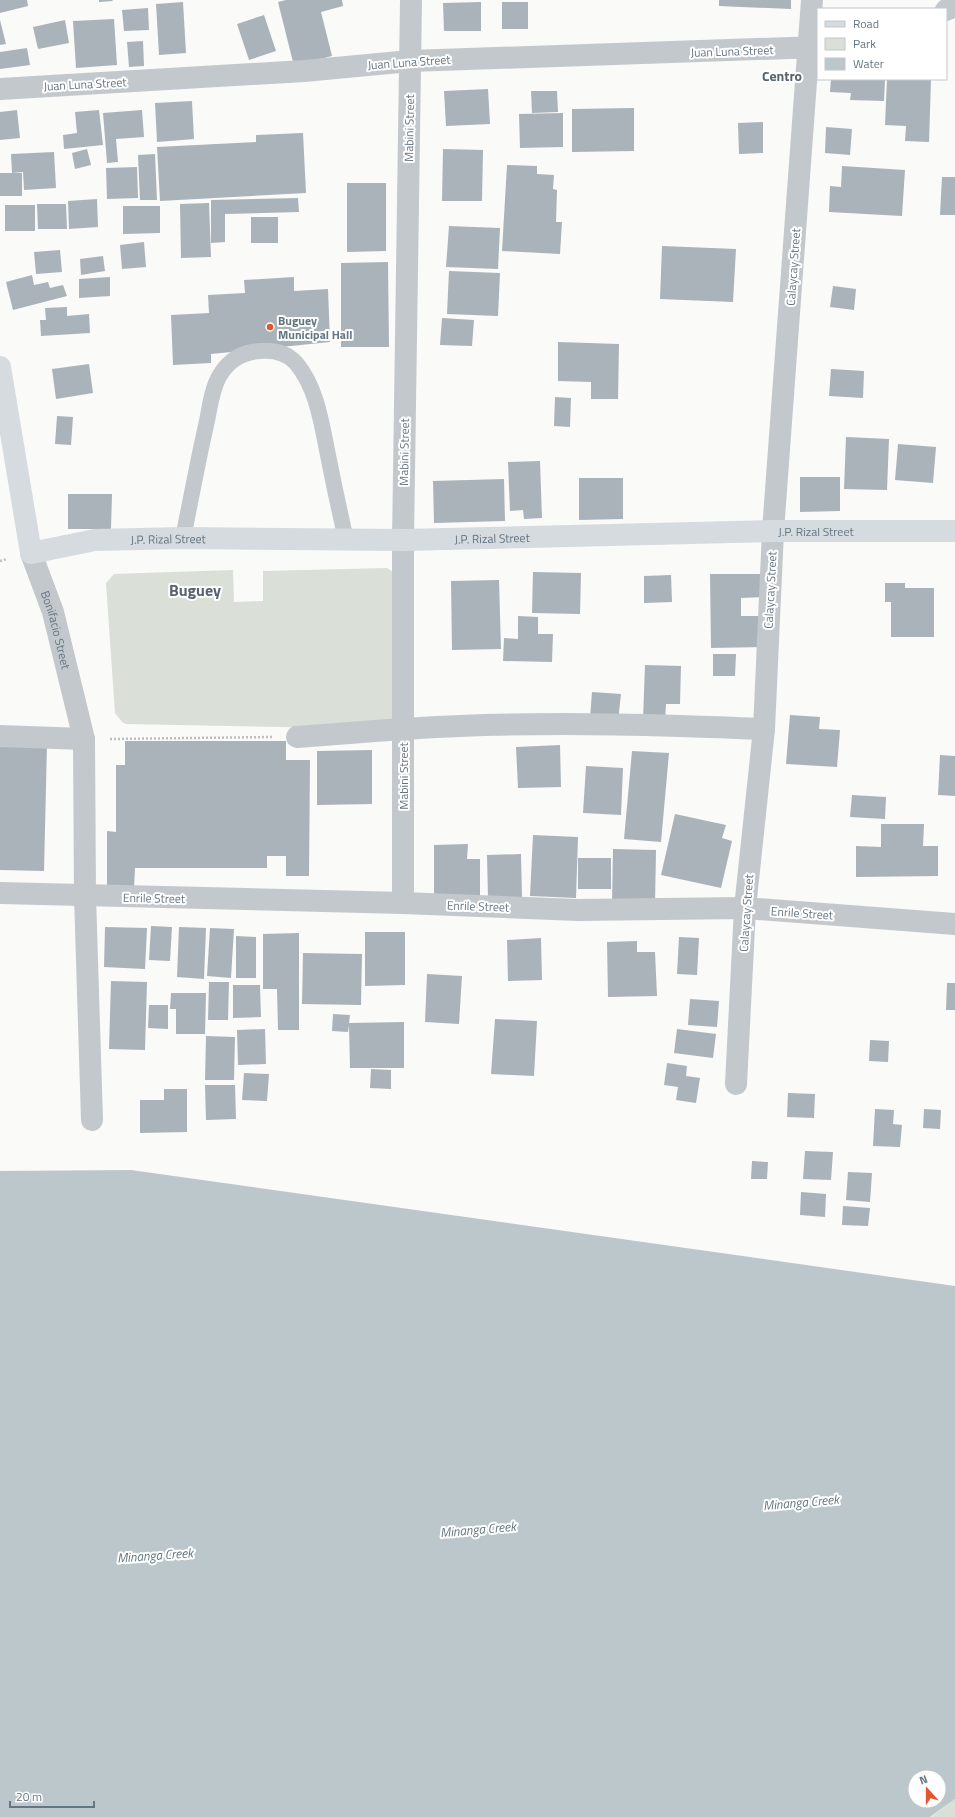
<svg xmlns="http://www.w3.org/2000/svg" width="955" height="1817" font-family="'Titillium Web',sans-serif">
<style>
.green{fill:#dadfd7}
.water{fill:#bbc7cb;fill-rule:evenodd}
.building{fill:#aab3b9}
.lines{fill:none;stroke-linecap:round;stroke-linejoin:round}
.path{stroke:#bbbfc2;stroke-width:2.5;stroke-dasharray:2 2;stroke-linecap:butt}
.lane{stroke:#c3c8cc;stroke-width:16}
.street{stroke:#c3c8cc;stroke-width:22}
.secondary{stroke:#d6dbdf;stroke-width:22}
.poi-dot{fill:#e4572e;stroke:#fff;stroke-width:1.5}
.labels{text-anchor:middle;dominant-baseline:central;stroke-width:4;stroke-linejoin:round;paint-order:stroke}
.street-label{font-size:12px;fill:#657683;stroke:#fff}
.poi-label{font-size:12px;font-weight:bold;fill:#657683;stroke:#fff;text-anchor:start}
.water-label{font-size:13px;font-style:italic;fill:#60757c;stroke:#fff}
.quarter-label{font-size:14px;font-weight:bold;fill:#57646e;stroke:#fff}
.district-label{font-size:16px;font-weight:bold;fill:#57646e;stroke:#fff}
</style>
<rect width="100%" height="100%" fill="#fafaf8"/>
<path class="green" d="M387 568 392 571 399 719 389 729 126 724 122 722 115 713 106 583 114 574 233 570 234 602 263 601V571Z
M955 1799V1817H931Z"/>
<path class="water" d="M131 1170 955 1286V1799L930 1817H0V1171ZM915 1777H939V1801H915Z"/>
<path class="building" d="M0 0H27L28 6 0 13Z
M99 0H112L113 1 99 2Z
M286 0H342L343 6 321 12 332 56 294 66 278 2Z
M719 0H791V9L719 6Z
M183 2 186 53 159 55 156 4Z
M481 2V31H444L443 3Z
M502 2H528V29H502Z
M148 8 149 30 124 31 122 10Z
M264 15 276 51 249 60 237 24Z
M114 19 117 65 76 68 73 21Z
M0 20 6 44 0 45Z
M65 20 69 43 38 49 33 27Z
M143 41 144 66 129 67 127 42Z
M27 48 30 65 0 69V52Z
M831 79H885L884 101 850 100 851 93 830 92Z
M887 79H931L929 142 905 141 906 126 885 125Z
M488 89 490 124 446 126 444 91Z
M531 91H557L558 112 532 113Z
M192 101 194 139 157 142 155 103Z
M634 108V151L572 152V109Z
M17 110 20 138 0 140V112Z
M99 110 103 145 64 149 63 135 77 133 75 112Z
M142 110 144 137 116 139 118 162 107 163 103 113Z
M563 113V147L520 148 519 114Z
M763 122V153L739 154 738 123Z
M826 127 852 129 850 155 825 153Z
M303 133 306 193 160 201 157 147 256 142V135Z
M87 149 91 165 75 169 72 153Z
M443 149 483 150 482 201H442Z
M54 152 56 188 24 190 23 172 12 173 11 154Z
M155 154 157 200H140L138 155Z
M507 165 537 166V174L554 175 553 189 557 190 556 222H562L560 254 502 251Z
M842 166 905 170 902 216 829 212 830 186 841 187Z
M137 167 138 198 107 199 106 168Z
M0 173H22V196H0Z
M942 177H955V215H940Z
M347 183H386V251L347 252Z
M298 198 299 212 225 214V242L211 243V200Z
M97 199 98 227 69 229 68 201Z
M209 203 211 257 181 258 180 204Z
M37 204H66L67 229H38Z
M5 205H35V231H5Z
M123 206H160V233L123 234Z
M251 217H278V243H251Z
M449 226 500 228 498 269 446 267Z
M144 242 146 267 122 269 120 245Z
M662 246 736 249 733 302 660 299Z
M60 250 62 272 36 274 34 252Z
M103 256 105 271 81 275 80 259Z
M388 262 389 347H341V263Z
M449 271 500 273 498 316 447 314Z
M32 275 34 285 48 282 50 288 63 285 67 296 13 310 6 282Z
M110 277V296L79 298V279Z
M294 277V291L328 289 330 342 211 354V363L173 365 171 315 209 313 208 295 245 293 244 280Z
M833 286 856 289 854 310 830 307Z
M67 307V316L89 314 90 333 41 336 40 320H46L45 308Z
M442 318 474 320 472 346 440 345Z
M558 342 619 344 618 399H591V382L558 381Z
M89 364 93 393 56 399 52 369Z
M831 369 864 371 863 398 829 396Z
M555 397 571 398 570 427 554 426Z
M57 416 73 417 71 445 55 444Z
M846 437 889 439 887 490 844 489Z
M898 444 936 447 933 483 895 480Z
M540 461 542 518 524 519 523 510 510 511 508 462Z
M800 477H840V511L800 512Z
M579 478H623V519L579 520Z
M504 479 505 521 434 523 433 481Z
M68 494H112L111 529H68Z
M533 572 581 573 580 614 532 613Z
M710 574H763L764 597 741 598V616H765V647L711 648Z
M671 575 672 602 644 603V576Z
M499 580 501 649 452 650 451 581Z
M885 583H905V588H934V637H891V602H885Z
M518 616 538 617V634H553L552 662 503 661 504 638 518 639Z
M713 654H736L735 676H713Z
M645 665 681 666 680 704H666L665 721 643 720Z
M592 692 621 694 618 721 590 718Z
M790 715 820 717 819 729 840 730 837 767 786 764Z
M125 741H286V760H310L309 876H286V856H267V868H135L134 888H107V831L116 832V765H125Z
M0 743 47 744 44 871 0 870Z
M560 745 561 787 518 788 516 747Z
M372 750V804L317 805V751Z
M632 751 669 753 661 842 624 839Z
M940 755 955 756V796L938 795Z
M586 766 623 768 621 815 583 813Z
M852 795 886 797 885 819 850 817Z
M675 814 726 825 722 838 732 841 721 888 661 875Z
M881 824H924L923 846H938V876L856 877V846L881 847Z
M533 835 578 837 576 898 530 896Z
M468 844 467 859H480V897L434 898V845Z
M613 849 656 850 655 905 612 904Z
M521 854 522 898 488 899 487 855Z
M578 858H611V889H578Z
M151 926 172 927 170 961 149 960Z
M105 927 147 928 145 969 104 967Z
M179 927 206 928 204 979 177 977Z
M210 928 234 929 231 978 207 976Z
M365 932H405V985L365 986Z
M299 933V1030H278L277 989H263V934Z
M236 936 256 937V978H236Z
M679 937 699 938 697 975 677 974Z
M541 938 542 980 508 981 507 940Z
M637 941V952H655L657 996 608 997 607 942Z
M303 953 362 954 361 1005 302 1004Z
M427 974 462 976 459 1024 425 1022Z
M111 981 147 982 145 1050 109 1049Z
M209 982H229L228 1020H208Z
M947 983H955V1010H946Z
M233 985H260L261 1017 233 1018Z
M171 993H206L205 1034H176V1009H170Z
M690 999 719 1001 717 1027 688 1025Z
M149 1005H168V1029L148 1028Z
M333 1014 350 1015 349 1023 404 1022V1068H350L349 1025 348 1032 332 1031Z
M495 1019 537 1021 534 1076 491 1074Z
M265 1029 266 1064 238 1065 237 1030Z
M677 1029 716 1034 713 1058 674 1053Z
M206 1036 235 1037 234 1080H205Z
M870 1040 889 1041 888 1062 869 1061Z
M667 1063 687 1066 686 1076 700 1078 696 1103 676 1100 678 1087 664 1085Z
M371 1069 391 1070V1089L370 1088Z
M244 1073 269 1074 267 1101 242 1100Z
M205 1085H235L236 1119 206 1120Z
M164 1089H187V1132L140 1133V1100H164Z
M788 1093 815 1094 814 1118 787 1117Z
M875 1109 894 1110 893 1124 902 1125 900 1147 873 1146Z
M924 1109 941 1110 940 1129 923 1128Z
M805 1151 833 1152 831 1180 803 1179Z
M752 1161 768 1162 767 1179H751Z
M848 1172 872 1173 870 1202 846 1200Z
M801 1192 826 1194 825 1217 800 1215Z
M843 1206 870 1208 868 1226 842 1225Z"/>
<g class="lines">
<path class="path" d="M0 561 7 559
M110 739 273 737"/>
<path class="lane" d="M183 538C191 499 198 460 207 421 210 406 212 388 220 375 229 360 243 352 260 351 273 350 287 353 296 363 318 389 322 427 329 460 334 486 340 513 346 540"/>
<g class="street">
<path d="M946 10 955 6"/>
<path d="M0 89 304 71 410 61 818 47"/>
<path id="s1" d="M31 553 53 612 84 739 85 896 92 1120"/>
<path d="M0 736 84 739"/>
<path d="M297 737C351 733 406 728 460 726 562 722 663 725 764 729"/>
<path d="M0 893 403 903 578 910 745 908 955 924"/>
<path d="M403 903V540L411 0"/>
<path d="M736 1084 745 908 764 729 773 531 812 0"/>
</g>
<path class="secondary" id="s2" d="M0 367 31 553 95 540 183 538 403 540 773 531H955"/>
</g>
<circle class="poi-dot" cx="270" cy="327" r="4"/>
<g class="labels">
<g class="street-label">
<text transform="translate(732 51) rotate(-2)">Juan Luna Street</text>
<text transform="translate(409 62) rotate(-4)">Juan Luna Street</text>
<text transform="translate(85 84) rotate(-3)">Juan Luna Street</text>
<text transform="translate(409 128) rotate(-89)">Mabini Street</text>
<text transform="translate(793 267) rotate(-86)">Calaycay Street</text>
<text transform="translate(404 452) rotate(-89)">Mabini Street</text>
<text stroke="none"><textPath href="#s2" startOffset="975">J.P. Rizal Street</textPath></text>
<text stroke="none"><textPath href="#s2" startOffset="327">J.P. Rizal Street</textPath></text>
<text stroke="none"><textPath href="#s2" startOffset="651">J.P. Rizal Street</textPath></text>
<text transform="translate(770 590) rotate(-87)">Calaycay Street</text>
<text stroke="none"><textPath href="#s1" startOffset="81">Bonifacio Street</textPath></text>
<text transform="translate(403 776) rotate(-90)">Mabini Street</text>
<text transform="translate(154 898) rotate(1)">Enrile Street</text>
<text transform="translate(478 906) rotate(2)">Enrile Street</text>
<text transform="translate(746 913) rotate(-86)">Calaycay Street</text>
<text transform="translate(802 913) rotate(4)">Enrile Street</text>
</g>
<g class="poi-label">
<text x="278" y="320">Buguey<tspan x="278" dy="14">Municipal Hall</tspan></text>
</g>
<g class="water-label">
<text transform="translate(801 1502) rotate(-5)">Minanga Creek</text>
<text transform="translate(478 1529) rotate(-5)">Minanga Creek</text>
<text transform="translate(155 1555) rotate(-4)">Minanga Creek</text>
</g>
<g class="quarter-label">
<text x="782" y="75">Centro</text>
</g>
<g class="district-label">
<text x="195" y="590">Buguey</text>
</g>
</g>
<rect x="817" y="8" width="130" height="72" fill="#ffffff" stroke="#c1c8cd"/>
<rect x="825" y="21" width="20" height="6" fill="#d6dbdf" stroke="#c1c8cd"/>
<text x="853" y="28" font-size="12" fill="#657683">Road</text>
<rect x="825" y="38" width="20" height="12" fill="#dadfd7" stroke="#c1c8cd"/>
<text x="853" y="48" font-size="12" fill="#657683">Park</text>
<rect x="825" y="58" width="20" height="12" fill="#bbc7cb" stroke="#c1c8cd"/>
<text x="853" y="68" font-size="12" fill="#657683">Water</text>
<g transform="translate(927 1789) rotate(339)"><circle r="19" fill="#ffffff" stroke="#c1c8cd"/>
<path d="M0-3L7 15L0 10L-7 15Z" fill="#e4572e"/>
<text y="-6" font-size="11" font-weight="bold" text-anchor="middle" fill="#657683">N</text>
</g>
<path d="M10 1801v6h84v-6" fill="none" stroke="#657683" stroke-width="2"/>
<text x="16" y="1801" font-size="12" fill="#657683" stroke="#ffffff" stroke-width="3" paint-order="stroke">20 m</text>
</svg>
